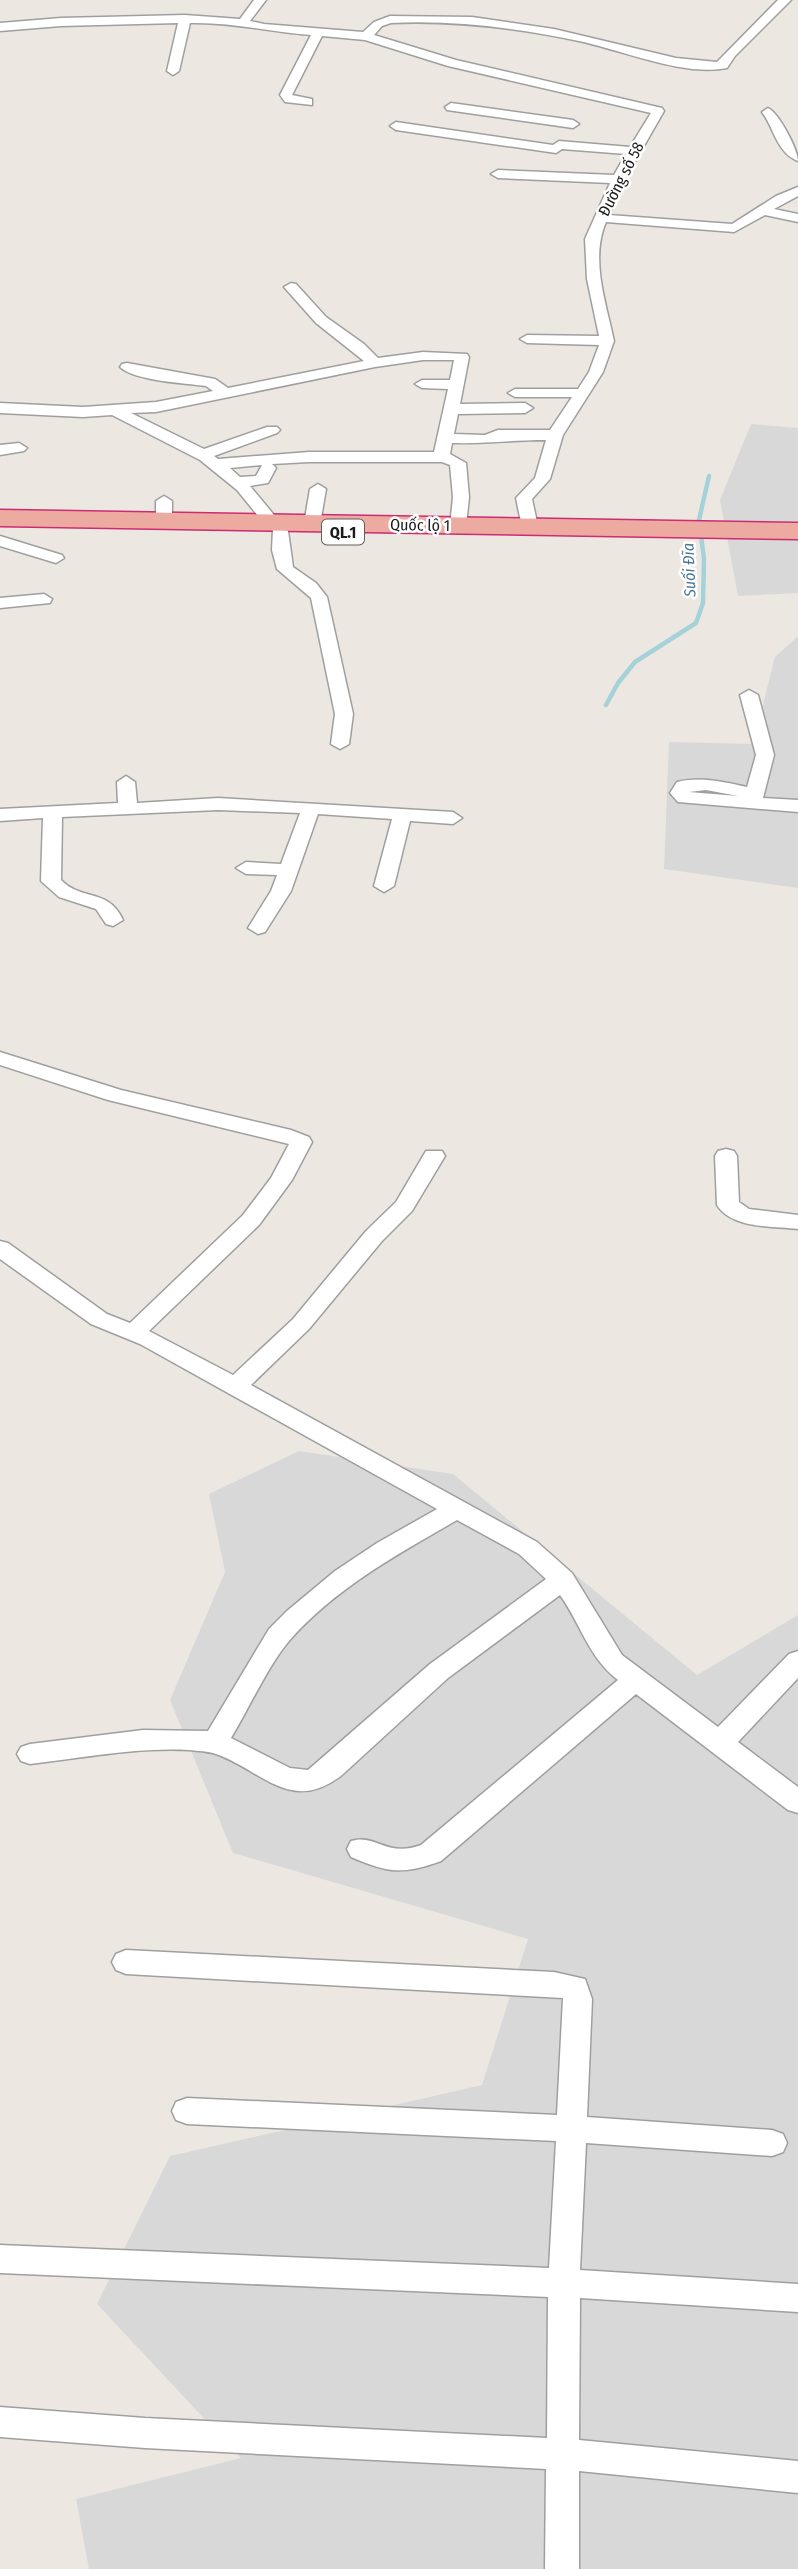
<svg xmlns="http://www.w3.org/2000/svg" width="798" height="2569" font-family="'Fira Sans Condensed',sans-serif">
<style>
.residential{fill:#d9d8d9}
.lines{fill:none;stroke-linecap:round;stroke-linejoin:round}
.stream{stroke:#a4d2d8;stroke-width:4.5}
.minor-casing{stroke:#9f9f9f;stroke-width:3}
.trunk-casing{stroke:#cc2c73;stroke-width:3}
.minor{fill:#fff;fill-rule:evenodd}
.trunk{fill:#ecaaa0;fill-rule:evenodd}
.labels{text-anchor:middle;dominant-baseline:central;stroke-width:5;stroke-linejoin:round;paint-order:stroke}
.far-street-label{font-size:16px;fill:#1b1b1b;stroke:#fff}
.shield{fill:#fff;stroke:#5f5f5f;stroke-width:2}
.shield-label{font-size:16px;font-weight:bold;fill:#1b1b1b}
.far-water-label{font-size:16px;font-style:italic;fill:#487796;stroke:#fff}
</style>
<rect width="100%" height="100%" fill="#ece8e1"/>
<path class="residential" d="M751 424 798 428V593L738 596 720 500Z
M798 636V888L664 869 669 742 753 744 775 657Z
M299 1451 453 1474 697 1675 798 1615V2569H89L76 2499 241 2458 97 2304 170 2156 482 2085 528 1939 233 1853 170 1700 225 1572 209 1494Z"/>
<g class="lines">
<path class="stream" d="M606 705 618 683 635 662 696 623 703 603 704 559 699 520 709 476"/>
<g class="minor-casing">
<path id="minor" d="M254 0H266L250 21 264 24 363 32 374 22 390 16 472 17 554 29 676 58 717 62 778 0H791L735 56 727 68C685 77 621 50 579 41 517 28 455 20 391 23L382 26 374 35 456 60 662 108 664 111 625 179 609 215 732 224 776 196 798 187V196L774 209 798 214V222L765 215 734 232 606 222C590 259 606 303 614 341L603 372 563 435 550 479 532 499 538 527 536 530H524L522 527 516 498 535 478 546 440C513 440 484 444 452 443L450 454 466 463 469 497 466 526 458 531 450 526 453 497 450 465 442 462H309L272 464 276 468 268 483 250 486 279 521V526L288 531 293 567 316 583 327 597 353 714 349 744 340 749 331 744 335 714 311 598 277 569 272 550 273 529 267 527 237 490 200 460 112 415 83 417 0 413V403L83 407 156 402 213 391 206 386C184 383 135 381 120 367L122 364 127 363 215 379 228 388 364 361 316 323 284 287 291 283 296 284 326 317 364 344 378 358 423 352 467 354 469 357 460 404 525 403 533 408 525 413 458 414 454 434 485 435 498 430H550L572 397H515L508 393 515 389H578L589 372 599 345 527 343 520 339 527 335 599 336 587 279 585 239 610 183 498 178 491 174 498 170 614 175 626 154 562 149 556 153 396 130 390 126 396 122 553 145 559 141 630 147 651 113 448 66 365 40 322 36 292 95 312 99V105L285 102 280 95 311 35C270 32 231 22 190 23L179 71 173 75 167 71 178 23 61 26 0 31V23L61 18 185 15 240 19ZM423 360H454L450 380H422L415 384 422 388 448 389 434 452H309L218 459 214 456 277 433 280 430 277 427H267L204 449 131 413 156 412 375 367ZM262 465 256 476 240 477 230 468Z
M451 103 573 120 579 124 573 128 447 110 445 107Z
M768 108C779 113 798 150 798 161 777 153 774 128 762 112Z
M19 443 27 448 24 451 0 455V445Z
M318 484 326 489 320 524 312 529 304 524 310 489Z
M164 496 172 501V522L164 527 156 522V501Z
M0 536 62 555 64 558 56 563 0 546Z
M44 594 52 599 50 603 0 608V598Z
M749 690 758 695 774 755 763 798 798 800V812L678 802 670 793 677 782C702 776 723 782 747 787L756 755 740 695ZM706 790 738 796 689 792Z
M126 776 135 782 137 803 218 798 453 812 462 818 453 824 410 821 394 886 384 892 374 886 392 819 318 814 291 891 265 932 258 934 248 928 271 891 277 875 246 874 236 868 246 862 281 864 300 813 218 810 62 817 61 880C81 901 109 888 123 920L113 926 106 924 96 909 59 897 41 881 43 818 0 821V809L118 803 117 782Z
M0 1052 121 1090 291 1130 309 1137 312 1142 292 1180 259 1225 149 1331 233 1375 293 1319 366 1231 396 1202 426 1151H442L445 1156 412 1211 382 1241 309 1329 251 1385 537 1542 572 1573 622 1655 718 1727 789 1654 798 1651V1678L738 1742 798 1787V1813L788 1810 636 1694 441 1861C403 1875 388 1873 351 1857L347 1849 351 1841C375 1833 387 1858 421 1845L618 1680C588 1657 581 1624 560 1595L448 1678 342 1775C291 1815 262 1770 216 1754 208 1751 198 1751 189 1750 136 1747 83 1758 30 1764L21 1761 17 1754 21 1747 30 1744 143 1730 208 1731 269 1629 287 1611 335 1571 377 1543 437 1509 140 1344 91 1324 0 1259V1241L8 1243 107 1314 130 1323 243 1215 271 1178 289 1144 108 1100 0 1065ZM457 1520 519 1554 546 1579 430 1664 308 1770 290 1768 231 1738C248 1710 269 1664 289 1641 334 1589 398 1554 457 1520Z
M726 1149 734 1151 737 1156 739 1202 749 1209 798 1215V1229C773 1226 732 1229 717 1205L715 1156 718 1151Z
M126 1950 554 1972 585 1979 592 1999 587 2117 772 2130 783 2134 787 2143 783 2152 772 2156 586 2143 580 2270 798 2284V2312L580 2298 579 2440 798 2461V2493L579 2471V2569H545L546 2469 145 2448 0 2437V2407L145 2418 547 2438 548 2297 0 2273V2245L549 2268 556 2141 187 2124 176 2120 172 2111 176 2102 187 2098 557 2115 563 1998 126 1974 116 1970 112 1962 116 1954Z"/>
</g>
<g class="trunk-casing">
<path id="trunk" d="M0 510 798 523V539L0 526Z"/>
</g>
<use href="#minor" class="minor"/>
<use href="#trunk" class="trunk"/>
</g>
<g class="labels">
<g class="far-street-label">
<text transform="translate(621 179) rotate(-63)">Đường số 58</text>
<text transform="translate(420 525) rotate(1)">Quốc lộ 1</text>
</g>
<rect class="shield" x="322" y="519.5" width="42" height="25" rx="5"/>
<g class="shield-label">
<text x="343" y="532">QL.1</text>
</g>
<g class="far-water-label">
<text transform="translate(689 570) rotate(-92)">Suối Đĩa</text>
</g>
</g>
</svg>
